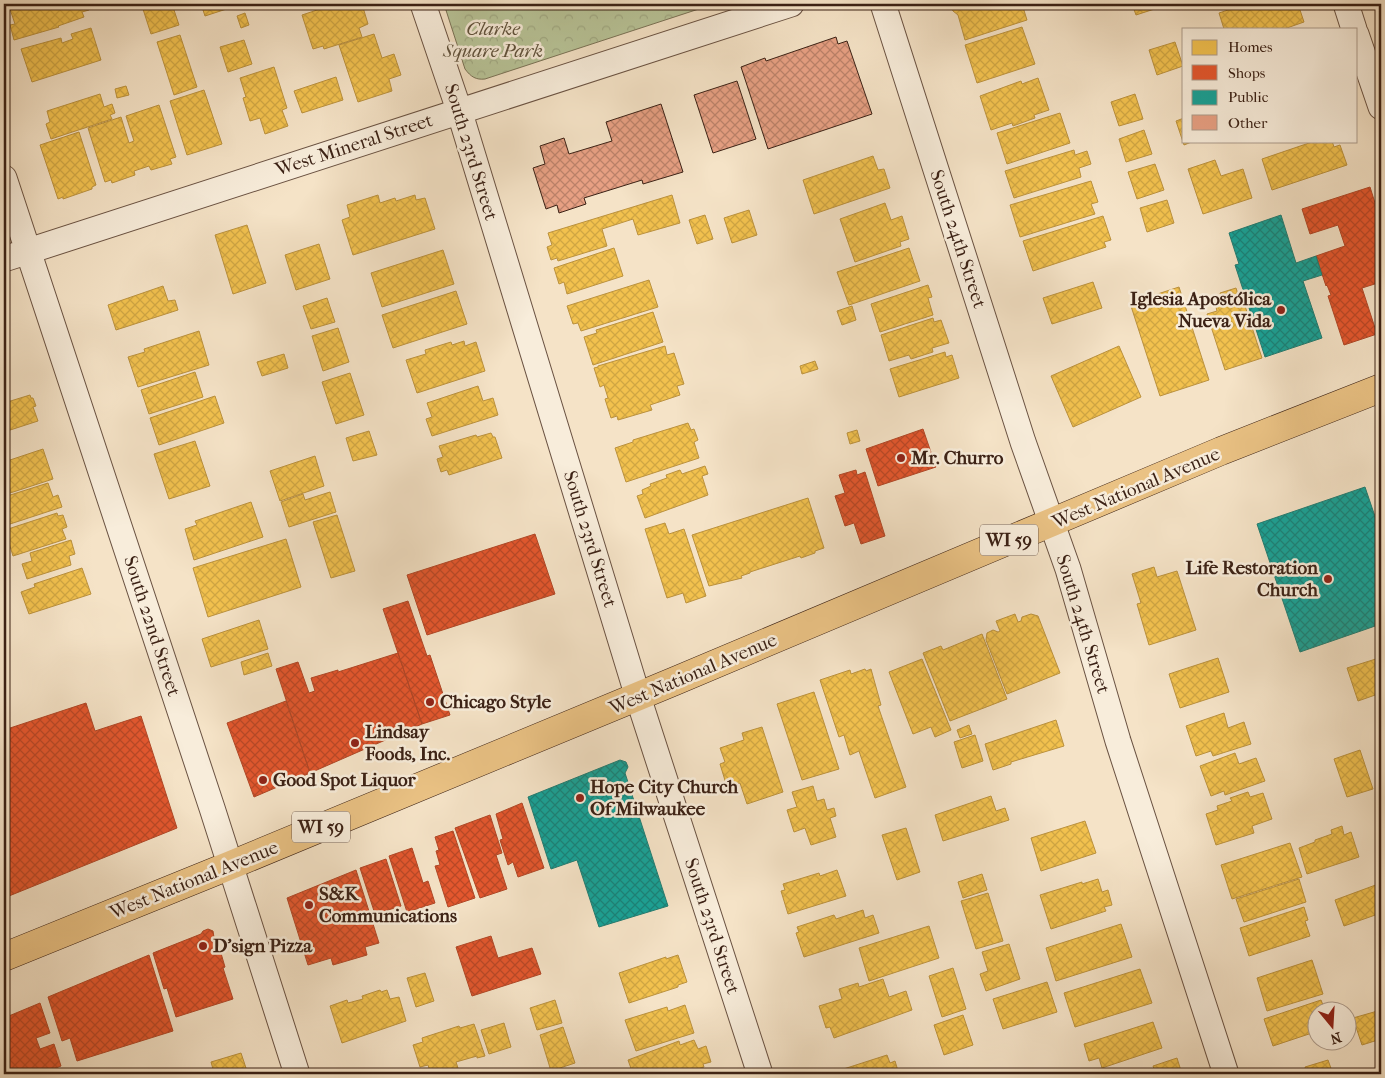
<svg xmlns="http://www.w3.org/2000/svg" width="1385" height="1078" font-family="'IM FELL French Canon',serif">
<style>
.park{fill:url(#park-crowns);stroke:#7a7256}
.homes{fill:url(#homes-cross-hatch);stroke:#bb913d}
.shops{fill:url(#shops-cross-hatch);stroke:#b14726}
.public{fill:url(#public-cross-hatch);stroke:#227c71}
.building{fill:url(#building-cross-hatch);stroke:#3b2115}
.lines{fill:none;stroke-linecap:round;stroke-linejoin:round}
.street-casing{stroke:#6a5242;stroke-width:27}
.primary-casing{stroke:#3b2115;stroke-width:29}
.street{stroke:#f8eddb;stroke-width:25}
.primary{stroke:#eac284;stroke-width:28}
.poi-dot{fill:#8f2418;stroke:#f8eddb;stroke-width:2}
.labels{text-anchor:middle;dominant-baseline:central;stroke-width:5;stroke-linejoin:round;paint-order:stroke}
.shield{fill:#f8eddb;stroke:#745e50;stroke-width:1}
.shield-label{font-size:18px;font-weight:bold;fill:#3b2115}
.park-label{font-size:19px;font-style:italic;fill:#60523c;stroke:#f8eddb}
.street-label{font-size:19px;fill:#3b2115;stroke:#f8eddb}
.poi-label{font-size:19px;font-weight:bold;fill:#3b2115;stroke:#f8eddb;text-anchor:start}
</style>
<defs>
<pattern id="park-crowns" width="20" height="18" patternUnits="userSpaceOnUse" patternTransform="scale(1.25)"><rect width="20" height="18" fill="#b8c498"/><path d="M2 6a3 3 0 1 1 6 0M12 15a3 3 0 1 1 6 0" fill="none" stroke="#9fa882"/></pattern>
<pattern id="homes-cross-hatch" width="8" height="8" patternUnits="userSpaceOnUse" patternTransform="scale(1.25)"><rect width="8" height="8" fill="#f2c14e"/><path d="M0 0l8 8M0 8l8-8" fill="none" stroke="#d0a643"/></pattern>
<pattern id="shops-cross-hatch" width="8" height="8" patternUnits="userSpaceOnUse" patternTransform="scale(1.25)"><rect width="8" height="8" fill="#e4572e"/><path d="M0 0l8 8M0 8l8-8" fill="none" stroke="#ba4826"/></pattern>
<pattern id="public-cross-hatch" width="8" height="8" patternUnits="userSpaceOnUse" patternTransform="scale(1.25)"><rect width="8" height="8" fill="#17a398"/><path d="M0 0l8 8M0 8l8-8" fill="none" stroke="#16847b"/></pattern>
<pattern id="building-cross-hatch" width="8" height="8" patternUnits="userSpaceOnUse" patternTransform="scale(1.25)"><rect width="8" height="8" fill="#e7a083"/><path d="M0 0l8 8M0 8l8-8" fill="none" stroke="#bc826a"/></pattern>
</defs>
<rect width="100%" height="100%" fill="#f5e3c7"/>
<filter id="stains"><feTurbulence type="fractalNoise" baseFrequency=".004" numOctaves="4"/><feColorMatrix values="0 0 0 0 .2 0 0 0 0 .09 0 0 0 0 .02 0 0 0 .5 -.17"/></filter>
<radialGradient id="worn" r=".72"><stop offset=".6" stop-color="#630" stop-opacity="0"/><stop offset="1" stop-color="#630" stop-opacity=".3"/></radialGradient>
<path class="park" d="M444 4H714L485 79C476 80 471 77 465 69Z"/>
<path class="homes" d="M27 4H87L89 10 82 12 84 17 58 26 59 27 14 40 10 25 15 24 10 9Z
M149 4H172L179 25 151 34 142 6Z
M201 4H242L205 16Z
M335 4H362L368 24 359 28 362 37 324 49 323 46 313 49 302 15Z
M953 4H1022L1027 20 965 40 958 15 953 11 951 6Z
M1132 4H1170L1136 15Z
M1246 4H1298L1304 22 1284 29H1224L1219 13Z
M245 13 249 25 241 28 237 16Z
M1022 27 1035 64 977 83 965 45Z
M91 28 101 60 32 82 21 49 61 38 62 43 73 39 71 34Z
M374 34 382 58 394 54 401 75 389 79 392 91 358 102 339 45Z
M180 35 197 87 174 95 157 42Z
M244 40 252 64 228 72 220 47Z
M1175 42 1183 66 1157 75 1149 50Z
M274 67 287 108 282 110 288 126 265 134 260 118 250 121 243 98 246 97 240 78Z
M336 77 343 100 302 113 294 91Z
M1038 78 1049 110 1034 115 1035 118 1013 126 1012 123 991 130 980 96 1021 81 1022 84Z
M126 86 129 95 117 98 115 89Z
M204 90 222 144 187 155 170 101Z
M100 94 104 107 112 104 115 113 110 115 112 119 51 139 46 124 50 122 47 111Z
M1135 94 1143 119 1119 126 1111 102Z
M159 105 176 157 170 159 172 164 151 170 149 166 134 171 135 175 112 183 111 180 105 182 88 128 121 117 129 143 134 141 126 116Z
M1060 113 1070 143 1007 164 997 133Z
M1184 118V141H1194L1184 145 1176 121Z
M1144 130 1152 154 1126 162 1119 139Z
M79 132 96 185 92 187V189L63 199V197L58 199 40 145Z
M1315 141H1332L1334 147 1340 145 1347 165 1272 190 1262 159Z
M1074 150 1075 155 1087 151 1091 164 1079 168 1081 177 1014 198 1005 171Z
M873 156 878 170 884 169 890 188 814 214 803 180Z
M1215 160 1221 176 1243 169 1252 198 1203 214 1188 169Z
M1155 164 1164 190 1137 199 1128 172Z
M1091 181 1098 202 1091 204 1095 214 1020 237 1010 205Z
M378 195 380 203 395 198 396 201 415 195 416 200 425 198 435 229 353 255 342 220 350 217 347 205Z
M672 195 680 223 638 235 633 219 602 229 607 246 558 261 557 258 551 260 547 247 552 245 548 233Z
M1167 200 1174 223 1147 232 1140 208Z
M885 203 891 220 902 216 909 239 900 242 901 246 855 262 840 219Z
M749 210 757 235 732 243 724 218Z
M705 215 713 239 697 244 689 220Z
M1103 216 1111 240 1104 242 1106 247 1033 271 1023 241Z
M247 225 266 283 233 294 215 235Z
M319 244 330 279 296 290 285 255Z
M614 248 623 276 567 294 564 282 559 284 554 268Z
M909 248 920 281 849 305 837 272Z
M443 250 454 284 382 307 371 273Z
M649 280 658 307 581 331 578 323 573 324 567 306Z
M1093 282 1102 308 1052 324 1043 298Z
M928 285 932 297 928 298 933 315 880 332 871 304Z
M163 286 168 301 175 300 178 310 116 330 108 305Z
M1179 287 1209 380 1160 396 1130 303Z
M1236 288 1241 304 1244 303 1262 358 1225 370 1207 314 1217 311 1216 307 1224 305 1220 293Z
M456 291 467 324 393 348 382 315Z
M327 298 335 322 311 329 303 306Z
M852 306 856 320 842 325 837 311Z
M653 312 663 342 593 365 584 337 597 333 596 330Z
M933 318 934 322 941 320 949 343 932 348 933 352 911 359 909 355 889 361 881 335Z
M338 328 349 362 323 371 312 336Z
M199 331 209 365 138 387 128 357 145 352 144 349Z
M464 341 465 346 476 342 485 371 417 393 406 360 426 354 425 350 451 342 452 345Z
M665 346 667 355 674 353 684 384 677 386 680 395 650 405 652 410 618 420 617 416 611 418 605 399 608 398 604 385 600 387 594 368 598 367V366Z
M1119 346 1141 397 1073 427 1051 376Z
M945 352 946 357 952 355 959 378 899 397 890 369Z
M284 354 288 368 262 376 257 362Z
M815 361 818 369 802 374 800 366Z
M195 372 203 397 149 414 141 390Z
M350 373 364 415 336 424 322 382Z
M478 386 483 401 493 398 498 415 432 436 426 419 432 417 427 403Z
M30 395 31 398H33L36 406 33 407 38 421 4 432V403Z
M215 396 224 423 159 445 150 418Z
M688 423 691 430 694 429 698 440 694 442 699 458 626 482 615 448 633 442V440Z
M857 430 860 441 850 444 847 433Z
M369 431 377 455 353 461 346 438Z
M491 433 493 437H495L502 458 449 475 447 470 441 472 437 459 443 457 439 446 476 435 477 437Z
M195 441 210 486 169 499 154 454Z
M43 449 53 479 4 495V462Z
M315 456 324 486 280 501 270 471Z
M705 466 708 474 702 476 708 495 645 518 637 496 643 494 642 490 651 486 650 484 667 478 666 475 680 470 682 474Z
M48 483 53 497 58 495 62 507 4 526V497Z
M330 492 336 512 289 527 281 502 303 494 305 500Z
M808 498 824 548 815 551V553L801 558 800 556 750 572V573L741 576 742 578 709 586 692 535Z
M251 502 263 537 194 560 185 529 197 525 195 521Z
M57 513 58 516 63 515 67 527 62 529 66 539 13 556 5 530Z
M337 515 355 571 331 578 313 522Z
M665 523 669 534 684 529 706 596 686 603 683 593 667 598 645 529Z
M286 539 301 587 208 617 193 568Z
M71 540 75 554 69 556 71 565 27 579 22 564 32 561 30 553Z
M1154 567 1157 577 1177 571 1196 630 1149 645 1137 604 1141 603 1132 574Z
M82 568 91 594 29 614 21 592 35 587 34 584Z
M1015 614 1018 622 1021 621 1022 617 1031 614 1038 616 1060 673 1007 694 986 640 987 633 993 630 998 632 1000 631 996 621Z
M259 620 268 649 211 667 202 639Z
M982 634 1007 699 950 721 923 653 941 646 943 650Z
M268 653 272 666 244 675 241 662Z
M1218 658 1229 692 1180 708 1169 674Z
M1379 658 1381 666V693L1358 701 1347 668Z
M922 659 951 730 935 737 931 727 913 734 889 672Z
M865 669 866 671 871 669 881 705 878 706 906 787 875 798 859 751 850 755 844 735 839 737 820 680 850 670 851 674Z
M814 692 839 769 802 780 777 704Z
M1224 713 1228 728 1244 722 1251 744 1213 756 1211 751 1196 756 1186 726Z
M1056 720 1064 746 1011 762V764L993 770 985 744Z
M969 725 972 734 960 738 957 730Z
M762 727 783 792 747 804 740 783 727 787 720 764 725 762 720 748 744 740 742 733Z
M975 735 983 761 962 768 954 742Z
M1360 750 1373 789 1347 797 1334 759Z
M1235 753 1239 764 1256 758 1265 781 1225 795 1224 791 1211 796 1200 766Z
M813 786 817 801 824 799 827 810 834 808 836 816 830 818 836 837 811 845 805 828 794 832 787 810 797 807 792 792Z
M1248 792 1250 797 1263 793 1272 819 1252 826 1254 833 1216 845 1206 814 1218 810 1217 806 1232 801 1230 798Z
M991 796 996 811 1005 808 1009 820 943 841 935 815Z
M1085 821 1096 853 1041 871 1031 838Z
M1342 826 1344 835 1351 832 1359 857 1307 874 1299 848 1315 842V840L1332 834 1331 830Z
M906 828 920 872 897 880 882 835Z
M1290 843 1302 877 1232 899 1221 865Z
M837 870 846 896 788 914 781 891 785 890 783 884 819 873 820 876Z
M982 874 987 890 963 898 958 882Z
M1098 879 1102 892 1108 890 1112 905 1104 907 1106 911 1051 929 1040 895 1082 882V884Z
M1299 879 1306 902 1244 922 1236 899Z
M1381 883V913L1344 926 1335 900Z
M988 893 1003 941 976 949 961 901Z
M1304 907 1308 920 1305 921 1310 936 1249 956 1240 928Z
M863 910 865 918 873 915 879 933 804 957 796 933 799 932 797 927 834 915 836 919Z
M1121 924 1132 957 1056 981 1046 948Z
M929 926 939 958 869 981 859 948Z
M1009 944 1020 979 986 991 980 974 988 971 982 952Z
M678 955 687 982 678 985V987L629 1003 619 973 666 957V959Z
M1312 960 1323 994 1267 1011 1257 978Z
M953 968 966 1009 942 1017 929 976Z
M1140 969 1152 1003 1075 1027 1064 993Z
M425 973 434 1001 416 1007 407 978Z
M883 979 889 997 906 991 912 1010 834 1038 830 1027 826 1028 819 1006 842 999 839 989 858 983 859 987Z
M1047 982 1057 1012 1003 1029 993 999Z
M380 990 381 992 387 990 390 999 399 997 406 1021 342 1043 330 1006 347 1000 348 1003 363 999 362 996Z
M555 1000 562 1023 537 1030 530 1008Z
M1321 1000 1325 1010H1318V1031L1273 1046 1264 1019Z
M685 1005 694 1033 636 1051 625 1020 667 1007 668 1011Z
M1381 1010V1039L1362 1045 1353 1018Z
M963 1015 973 1045 944 1055 934 1025Z
M1153 1022 1162 1048 1102 1068 1099 1058 1089 1061 1084 1044Z
M504 1023 511 1047 489 1054 481 1030Z
M474 1024 485 1056 477 1058V1056L456 1062 458 1068 438 1073 437 1069 430 1071 428 1065 420 1067 413 1045 423 1042 422 1038 459 1026 460 1028Z
M563 1027 575 1063 551 1071 540 1035Z
M694 1040 698 1049 706 1046 711 1062 703 1064 704 1067 680 1074H633L628 1060 679 1041 680 1045Z
M241 1053 248 1074H198L213 1069 211 1062Z
M887 1055 890 1063 895 1061 899 1074H828Z
M1177 1058 1182 1074H1156L1153 1066Z
M1328 1060 1333 1074H1307L1305 1067Z"/>
<path class="shops" d="M1370 187 1381 222V261L1376 263 1381 282 1362 288 1377 334 1344 345 1328 296 1331 295 1327 285 1326 286 1316 256 1345 246 1338 225 1310 234 1302 209Z
M923 429 936 467 878 486 866 449Z
M856 470 857 475 865 472 885 536 861 544 854 523 845 526 835 496 845 493 839 475Z
M535 534 555 594 427 635 407 575Z
M408 601 427 656 430 655 450 715 422 724 383 609Z
M398 653 422 724 310 773 276 669 298 662 309 693 315 691 311 678 338 670V672Z
M286 701 310 773 254 797 227 723Z
M86 703 95 731 141 716 177 828 4 898V730Z
M522 803 544 868 518 877 513 862 508 865 500 840 503 839 496 814Z
M490 815 502 853 496 855 507 889 480 898 455 828Z
M453 831 475 898 448 907 435 866 440 865 436 851 439 850 435 837Z
M412 848 423 883 428 881 435 903 407 912 389 856Z
M386 859 401 906 375 914 360 868Z
M356 870 379 943 365 947 367 955 333 965 331 958 308 965 287 898Z
M208 929 213 931 215 944 218 943 225 967 223 968 233 999 176 1017 167 988 164 989 153 953 201 934 203 931Z
M491 936 498 958 532 948 541 974 472 996 456 947Z
M149 955 173 1031 77 1061 70 1038 62 1041 48 997Z
M40 1003 50 1033 36 1038 40 1049 54 1044 61 1066 41 1074H4V1018Z"/>
<path class="public" d="M1281 215 1296 263 1316 256 1322 275 1303 281 1322 338 1265 357 1235 265 1239 264 1229 233Z
M1365 487 1381 534V624L1300 652 1257 524Z
M620 760 626 762 628 767 625 773 668 906 599 927 577 860 551 869 528 797Z"/>
<path class="building" d="M836 37 838 44 847 41 872 114 768 149 741 67 765 58 766 61Z
M737 81 756 139 713 153 694 95Z
M661 104 683 172 643 184 642 180 584 198 586 204 559 213 557 205 546 209 533 168 545 164 540 146 564 138 569 154 612 141 606 122Z"/>
<g class="lines">
<g class="street-casing">
<path id="street" d="M423 4 459 110 638 697 760 1074
M883 4 1023 442 1068 569 1118 741 1226 1074
M1346 4 1354 29
M1356 34 1381 107
M4 178 212 808 297 1074
M4 259 791 4"/>
</g>
<g class="primary-casing">
<path id="primary" d="M4 957 231 865 675 681 1221 451 1381 388"/>
</g>
<use href="#street" class="street"/>
<use href="#primary" class="primary"/>
</g>
<g class="poi-dot">
<circle cx="1281" cy="310" r="5"/>
<circle cx="901" cy="458" r="5"/>
<circle cx="1328" cy="579" r="5"/>
<circle cx="430" cy="702" r="5"/>
<circle cx="355" cy="743" r="5"/>
<circle cx="263" cy="780" r="5"/>
<circle cx="580" cy="798" r="5"/>
<circle cx="309" cy="905" r="5"/>
<circle cx="203" cy="946" r="5"/>
</g>
<g class="labels">
<g class="shield">
<rect x="980" y="524.5" width="58" height="31" rx="4"/>
<rect x="292" y="811.5" width="58" height="31" rx="4"/>
</g>
<g class="shield-label">
<text x="1009" y="540">WI 59</text>
<text x="321" y="827">WI 59</text>
</g>
<g class="park-label">
<text x="493" y="29">Clarke<tspan x="493" dy="22">Square Park</tspan></text>
</g>
<g class="street-label">
<text transform="translate(354 145) rotate(-18)">West Mineral Street</text>
<text transform="translate(471 152) rotate(73)">South 23rd Street</text>
<text transform="translate(958 239) rotate(72)">South 24th Street</text>
<text transform="translate(1136 488) rotate(-23)">West National Avenue</text>
<text transform="translate(590 539) rotate(73)">South 23rd Street</text>
<text transform="translate(1083 624) rotate(73)">South 24th Street</text>
<text transform="translate(152 626) rotate(72)">South 22nd Street</text>
<text transform="translate(693 674) rotate(-23)">West National Avenue</text>
<text transform="translate(194 880) rotate(-22)">West National Avenue</text>
<text transform="translate(712 926) rotate(72)">South 23rd Street</text>
</g>
<g class="poi-label">
<text x="1271" y="299" text-anchor="end">Iglesia Apostólica<tspan x="1271" dy="22">Nueva Vida</tspan></text>
<text x="911" y="458">Mr. Churro</text>
<text x="1318" y="568" text-anchor="end">Life Restoration<tspan x="1318" dy="22">Church</tspan></text>
<text x="440" y="702">Chicago Style</text>
<text x="365" y="732">Lindsay<tspan x="365" dy="22">Foods, Inc.</tspan></text>
<text x="273" y="780">Good Spot Liquor</text>
<text x="590" y="787">Hope City Church<tspan x="590" dy="22">Of Milwaukee</tspan></text>
<text x="319" y="894">S&amp;K<tspan x="319" dy="22">Communications</tspan></text>
<text x="213" y="946">D'sign Pizza</text>
</g>
</g>
<rect width="1385" height="1078" fill="none" stroke="#f5e3c7" stroke-width="20"/>
<rect x="5" y="5" width="1375" height="1068" fill="none" stroke="#3b2115" stroke-width="2.5"/>
<rect x="10" y="10" width="1365" height="1058" fill="none" stroke="#3b2115"/>
<rect x="1182" y="28" width="175" height="115" fill="#f8eddb" stroke="#ac9b8c"/>
<rect x="1192" y="40" width="25" height="15" fill="#f2c14e" stroke="#ac9b8c"/>
<text x="1228" y="52" font-size="15" fill="#3b2115">Homes</text>
<rect x="1192" y="65" width="25" height="15" fill="#e4572e" stroke="#ac9b8c"/>
<text x="1228" y="78" font-size="15" fill="#3b2115">Shops</text>
<rect x="1192" y="90" width="25" height="15" fill="#17a398" stroke="#ac9b8c"/>
<text x="1228" y="102" font-size="15" fill="#3b2115">Public</text>
<rect x="1192" y="115" width="25" height="15" fill="#e7a083" stroke="#ac9b8c"/>
<text x="1228" y="128" font-size="15" fill="#3b2115">Other</text>
<g transform="translate(1332 1026) rotate(162)"><circle r="24" fill="#f8eddb" stroke="#ac9b8c"/>
<path d="M0-4L9 19L0 12L-9 19Z" fill="#8f2418"/>
<text y="-8" font-size="14" font-weight="bold" text-anchor="middle" fill="#3b2115">N</text>
</g>
<rect width="100%" height="100%" filter="url(#stains)"/>
<rect width="100%" height="100%" fill="url(#worn)"/>
</svg>
